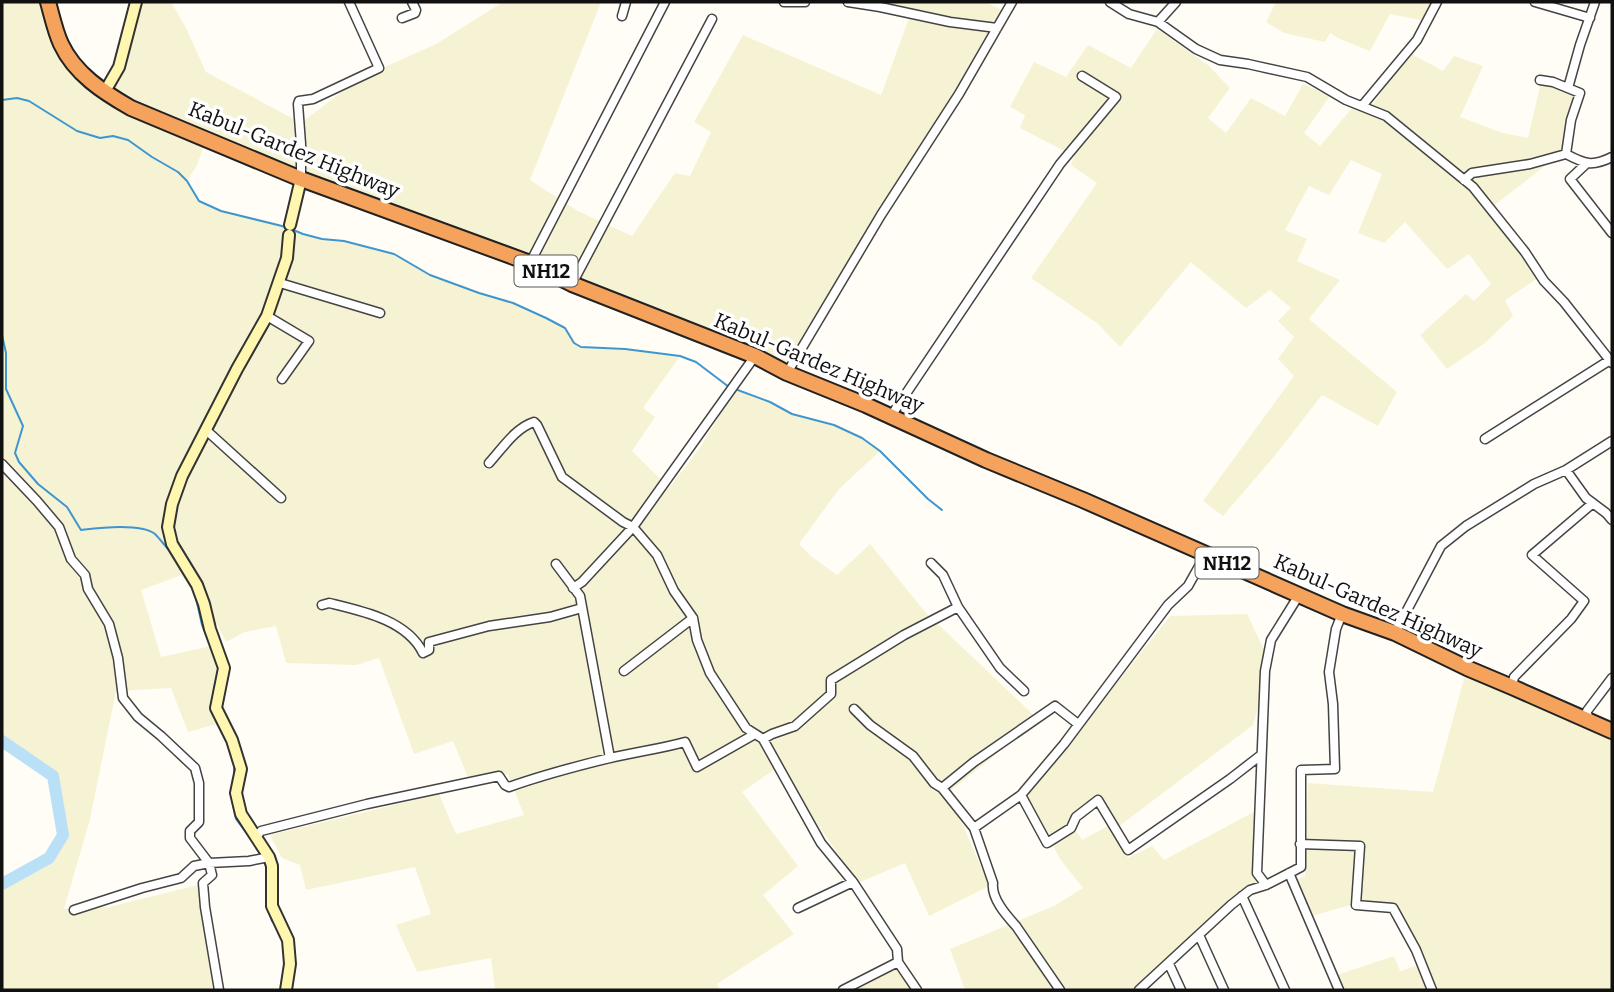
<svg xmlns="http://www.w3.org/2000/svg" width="1614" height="992" font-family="Bitter,serif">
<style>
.farmland{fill:#f6f3d4}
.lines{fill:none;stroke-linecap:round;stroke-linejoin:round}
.stream{stroke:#3f96cf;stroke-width:2}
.river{stroke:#b9e0f7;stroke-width:12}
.street-casing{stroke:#444;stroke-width:11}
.secondary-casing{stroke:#333;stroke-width:14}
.highway-casing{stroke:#222;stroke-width:18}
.street{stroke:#fff;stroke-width:8}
.secondary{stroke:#fff6b0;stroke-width:10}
.highway{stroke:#f5a25d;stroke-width:14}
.labels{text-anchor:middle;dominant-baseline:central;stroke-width:7;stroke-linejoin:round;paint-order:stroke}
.shield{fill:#fff;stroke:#585858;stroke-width:2}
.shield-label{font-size:19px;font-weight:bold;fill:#111}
.street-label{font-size:21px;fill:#111;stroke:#fff}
</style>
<rect width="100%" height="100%" fill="#fffdf5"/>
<path class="farmland" d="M2 2H48L62 45 104 93 111 82 136 2H171L186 28 206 72 301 123 360 78 436 44 503 2H601L530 180 578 211 632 236 675 173 690 176 711 132 694 122 743 35 881 95 909 18 839 2H819H984L1007 12 787 373 206 140 197 165 187 181 199 201 221 211 278 225 303 235 322 239 344 241 394 254 430 275 479 293 513 303 546 318 565 328 574 343 581 347 625 349 680 356 643 408 655 417 632 451 669 488 699 449 736 389 770 402 792 414 834 425 862 438 880 451 839 489 799 544 812 557 837 575 870 544 926 613 1039 720 949 792 989 886 929 916 905 863 858 883 778 767 742 792 798 866 763 895 794 934 717 984 720 990H495L491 958 417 972 396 925 431 914 415 867 306 890 300 865 282 858 270 835 439 794 456 834 524 815 508 774 471 785 453 741 414 754 379 658 356 665 286 663 276 626 245 632 226 642 190 572 141 590 161 657 211 646 228 667 220 723 188 732 171 688 116 691 90 819 64 909 109 907 198 885 213 990H2V884L49 858 63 835 53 776 2 741Z
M1276 2H1432L1425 21 1390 14 1370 51 1340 39 1330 33 1325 42 1284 33 1266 22Z
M1157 29 1209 66 1230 88 1208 118 1226 133 1251 98 1285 116 1303 84 1330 96 1304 133 1320 146 1352 108 1373 104 1410 53 1443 71 1454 56 1483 66 1460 117 1503 133 1528 138 1541 82 1582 94 1564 151 1491 208 1541 276 1505 300 1513 316 1485 343 1447 369 1420 335 1466 294 1474 301 1491 284 1469 254 1447 269 1405 222 1384 243 1358 233 1382 174 1351 160 1329 195 1309 186 1285 230 1307 239 1297 261 1340 280 1309 319 1397 392 1378 426 1322 395 1277 453 1223 516 1203 501 1294 376 1278 359 1294 337 1278 321 1291 308 1270 290 1246 308 1191 262 1120 347 1097 323 1031 278 1097 183 1071 165 1074 156 1020 128 1025 115 1010 107 1034 62 1066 77 1088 45 1131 68Z
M1247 614 1271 664 1253 725 1118 827 1101 795 1069 820 1082 840 1108 826 1128 858 1152 846 1164 860 1263 807 1260 882 1143 990H965L950 949 1054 906 1083 888 1060 859 1027 796 1170 616Z
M1467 668 1612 731V990H1341L1334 976 1394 956 1400 971 1419 965 1400 925 1388 908 1354 904 1312 916 1296 880 1305 876 1308 783 1433 792Z
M899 966 918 990H852Z"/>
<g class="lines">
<path class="stream" d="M2 100 17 98 29 101 77 131 100 138 113 136 128 140 152 157 178 172 187 181 199 201 221 211 286 227
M291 229 303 234 322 239 344 241 394 254 430 275 479 293 513 303 546 318 565 328 574 343 581 347 625 349 680 356 696 362 729 387
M2 335 6 353V389L23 426 15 453 19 462 38 484 67 507 81 530C99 528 140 523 155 534 160 539 165 546 170 551
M735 389 770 402 792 414 834 425 862 438 880 451 928 499 942 510
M196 598 202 625 208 640
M234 763V774
M231 794 236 819 251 839
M269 912 272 921 276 925"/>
<path class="river" d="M2 741 53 776 63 835 49 858 2 884"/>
<g class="street-casing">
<path id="street" d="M784 2H805
M848 2 880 7 950 22 997 28
M1110 2 1129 14 1158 22 1196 49 1220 60 1248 64 1307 77 1346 100 1386 116 1473 187 1525 252 1544 281 1564 302 1612 363
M1535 2 1590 18
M622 16 626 2
M402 18 415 13 416 10 412 2
M1158 22 1176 2
M1540 80 1553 82 1580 93 1571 120 1566 154C1585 164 1592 167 1612 157
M1568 88 1580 45 1595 2
M1362 106 1417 40 1437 2
M1586 164 1570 179 1612 233
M301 179V144L298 104 299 101 313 99 379 68 349 2
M1464 180 1472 173 1530 164 1566 154
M530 263 665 2
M280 283 380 313
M572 284 712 19
M267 316 309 341 282 379
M787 373 881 215 959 94 1012 2
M891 416 1060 164 1116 97 1082 76
M206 430 281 498
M1485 439 1610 360
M489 463C502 449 515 428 534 422L537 425 562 477 623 522 633 527 657 555 674 591 693 618 697 640 710 673 746 728 763 739 821 843 853 882 897 949 898 962 917 990
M2 464 37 501 59 527 71 559 85 575 88 589 109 624 118 658 123 698 138 717 161 736 195 768 199 783V822L190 831V838L209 863 212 875 203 883 205 907 219 990
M1566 470 1586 498 1606 513 1612 520
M931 563 943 575 958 607 1000 668 1024 691
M556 564 580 596 610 758
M573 588 582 582 633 527 755 356
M322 605 329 603C362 611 407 620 423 653L429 650V642L489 626 550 617 582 608
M1395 633 1441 546 1466 526 1534 484 1566 470 1612 441
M624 671 693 618
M1512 687 1514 677 1571 619 1584 601 1532 555 1593 503
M854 709 870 725 913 756 934 783 942 788 974 828 993 883C991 898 1006 915 1016 926L1060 990
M1588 721 1587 711 1612 678
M763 739 772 734 795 726 831 694V680L904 635 958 607
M942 788 974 762 1055 706 1078 724
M1021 795 1047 843 1071 828 1076 817 1098 800 1128 850 1230 779 1261 755
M974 828 1021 795 1064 744 1168 605 1188 586 1206 554
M256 837 261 831 367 804 499 776 505 785 509 787C540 776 577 766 610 758 635 752 660 749 685 742L697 767 755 734
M1300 844 1360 846 1356 905 1393 908 1416 950 1432 990
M1289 873 1339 990
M1266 885 1257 873 1265 671 1271 640 1299 595
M1242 896 1285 990
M798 908 853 882
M74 910 142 888 181 878 194 866 209 863 249 861 269 857
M1199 935 1224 990
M1169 964 1181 990
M843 990 898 962
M1139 990 1231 905 1250 890 1266 885 1301 867V770L1335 769 1333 704 1329 672 1336 629 1342 614"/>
</g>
<g class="secondary-casing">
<path id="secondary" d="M104 93 119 67 136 2
M290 225 301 179
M286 990 290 964 288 940 272 906V866L269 857 241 814 236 793 241 769 232 740 216 708 224 668 210 629 204 604 197 585 172 544 168 527 172 504 182 476 237 369 267 316 287 258 289 235"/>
</g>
<g class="highway-casing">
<path id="highway" d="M48 2C52 16 55 31 61 44 75 74 103 92 131 108L301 179 530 263 572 284 755 356 787 373 866 405 986 460 1083 500 1342 614 1395 633 1467 668 1512 687 1612 731"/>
</g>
<use href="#street" class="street"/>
<use href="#secondary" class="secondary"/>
<use href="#highway" class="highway"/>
</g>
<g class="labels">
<g class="shield">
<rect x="514.5" y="255.5" width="63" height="31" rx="5"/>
<rect x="1195.5" y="547.5" width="63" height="31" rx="5"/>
</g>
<g class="shield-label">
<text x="546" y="271">NH12</text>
<text x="1227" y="563">NH12</text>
</g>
<g class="street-label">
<text transform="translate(294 150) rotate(22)">Kabul-Gardez Highway</text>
<text transform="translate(819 363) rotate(23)">Kabul-Gardez Highway</text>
<text transform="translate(1378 606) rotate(24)">Kabul-Gardez Highway</text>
</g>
</g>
<rect width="1614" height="992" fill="none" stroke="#111111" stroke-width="7"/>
</svg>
